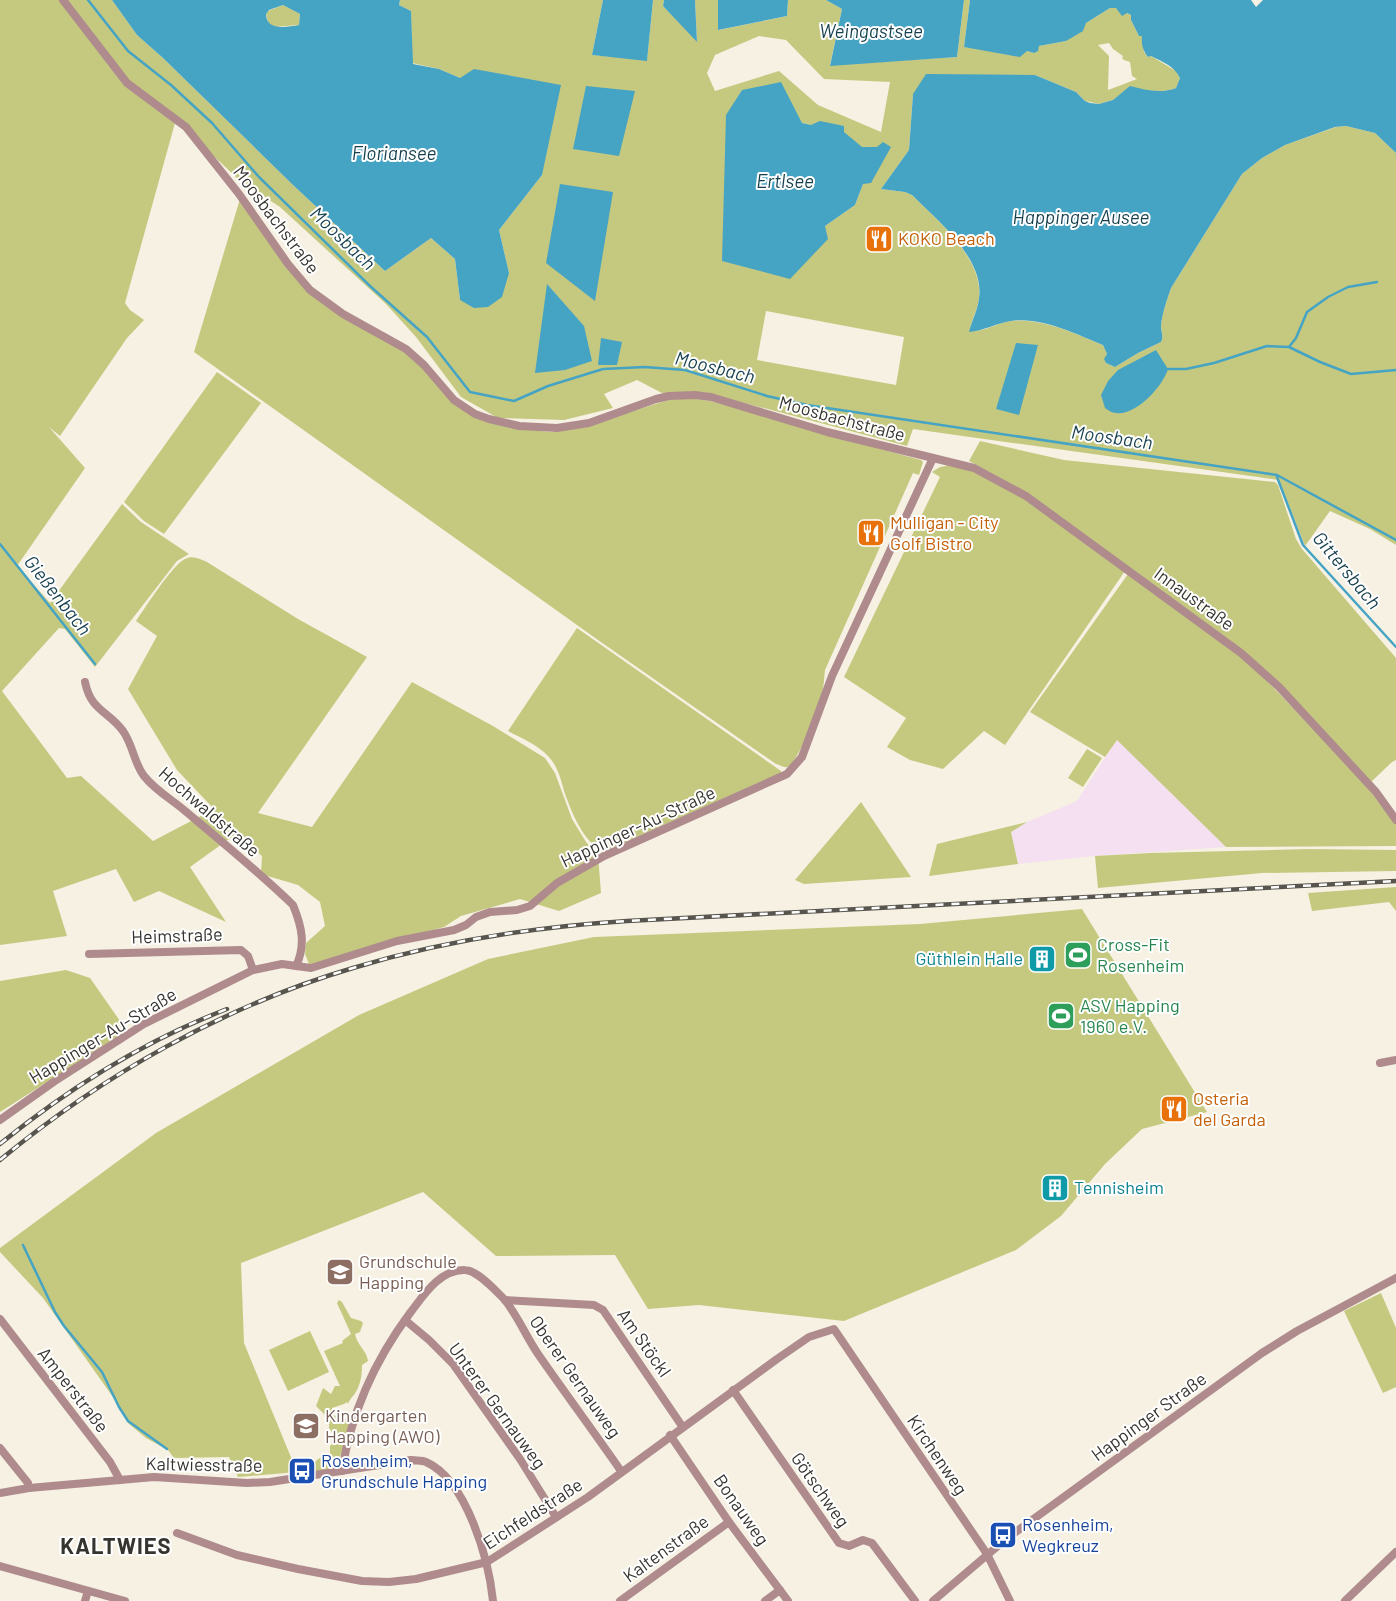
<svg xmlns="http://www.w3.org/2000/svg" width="1396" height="1601" viewBox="0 0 1396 1601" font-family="Barlow,sans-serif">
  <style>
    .commercial { fill: #f4e0f0 }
    .green { fill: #c5c980; fill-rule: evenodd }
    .water { fill: #45a3c4; fill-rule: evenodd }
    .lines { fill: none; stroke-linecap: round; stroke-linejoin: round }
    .stream { stroke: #45a3c4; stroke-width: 2.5 }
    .minor { stroke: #af8b8d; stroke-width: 8 }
    .rail-casing { stroke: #57554e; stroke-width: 4.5 }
    .rail { stroke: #fff; stroke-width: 2.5; stroke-dasharray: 8; stroke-linecap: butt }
    .labels { text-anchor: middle; stroke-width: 4; stroke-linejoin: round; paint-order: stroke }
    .street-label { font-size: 18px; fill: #36342f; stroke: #fff }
    .food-label { font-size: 18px; fill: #c56008; stroke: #fff; text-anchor: start }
    .leisure-label { font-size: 18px; fill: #27864d; stroke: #fff; text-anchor: start }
    .culture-label { font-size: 18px; fill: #0d838f; stroke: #fff; text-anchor: end }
    .education-label { font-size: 18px; fill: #785e54; stroke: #fff; text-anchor: start }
    .transit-label { font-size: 18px; fill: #164399; stroke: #fff; text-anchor: start }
    .water-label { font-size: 19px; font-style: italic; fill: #153f4d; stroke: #fff }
    .district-label { font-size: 22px; font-weight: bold; letter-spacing: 1px; fill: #36342f; stroke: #fff }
  </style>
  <rect width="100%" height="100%" fill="#f6f1e2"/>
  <!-- commercial -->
  <polygon class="commercial" points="1117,739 1226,847 1095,856 1018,864 1011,832 1027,822 1077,801"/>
  <!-- green -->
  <g class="green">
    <path d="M0 0H112L137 35 163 58 293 185 385 271 431 238 455 259 460 300 509 273 499 230 542 175 460 78 439 69 412 63 411 11 399 5 400 0H603L592 55 647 60 653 0H664L663 6 697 41 695 0H718L719 30 787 16 788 0H826L842 9 830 65 957 57 964 0H970L964 47 1027 51 1034 53 1039 46 1066 41 1086 23 1110 8H1116L1131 15V20L1139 36H1142L1144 52 1148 57 1151 56 1176 71 1180 78 1176 88C1161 94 1145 90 1130 87L1113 100 1099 104 1085 101 1076 92 1035 75 913 94 909 150 881 189 905 192 912 195C937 220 984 259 979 298 978 309 971 320 970 331 984 332 997 323 1011 321 1040 317 1077 334 1103 345L1107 354 1106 363 1115 367 1138 353 1161 342C1164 336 1161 332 1161 325 1162 313 1167 300 1171 288L1242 174 1262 158 1285 145 1336 127 1346 126 1375 133 1396 153V545L1370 529 1330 511 1305 546 1279 480 913 429 907 446 703 392 662 393 637 380 604 394 613 408 564 420 498 418 461 397 416 337 386 304 280 207 238 179 183 127 175 123 125 303 130 310 144 320 127 338 60 436 49 427 85 468 17 566 50 603 122 504 141 522 189 554 177 561 95 667 65 629 59 628 2 691 67 778 81 776 153 841 214 809 177 770 128 689 157 636 136 621C145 608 173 564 185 559 193 555 199 559 207 562L298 619 367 657 258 813 312 827 412 682 493 726 545 758 555 773 572 819 586 842 598 855 601 893 559 911 520 899 461 916 444 927 312 965 309 964 305 954 306 943 325 926 320 902 298 885 261 874 262 856 236 834 190 867 226 922 159 891 134 902 116 869 53 891 67 936 0 945ZM759 36 786 40 824 79 890 82 881 132 818 105 779 71 715 91 707 73 715 55ZM1109 43 1113 49 1123 56 1122 58 1124 60 1130 62 1132 76 1137 79 1108 90 1109 56 1098 45ZM742 90 796 113 802 123 811 125 844 126 843 132 862 148 877 147 855 205 825 226 723 261 727 115ZM766 311 904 337 896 385 757 360Z"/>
    <polygon points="283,5 300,14 299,25 273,27 268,23 266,14 268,11"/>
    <path d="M240 199 304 287C332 315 370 332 405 351L415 358 452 402 519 429 551 432 579 428 668 400 690 398 710 401 739 408 818 432 921 460 923 462 919 475 913 473 825 670C824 678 824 686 822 693 820 706 798 764 787 767 784 768 780 765 776 764L598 640 194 352Z"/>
    <polygon points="217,372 261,403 164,534 144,521 124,502"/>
    <path d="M980 441 1064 460 1275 482 1278 485 1296 539 1302 549 1396 658V760L1392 762 1371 782C1324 731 1279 679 1224 636L1011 484 969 461Z"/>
    <path d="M952 465C1012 480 1075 535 1125 571L1005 745 984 731 943 769 910 760 887 747 906 718 844 677 940 477 932 472 940 467Z"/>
    <polygon points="1128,574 1243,658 1269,683 1356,774 1384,808 1396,825 1396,846 1226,847 1117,740 1105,757 1030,712"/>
    <path d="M577 628 781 771V773L603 852C582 840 572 813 564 791 561 779 557 765 548 756 538 745 521 738 508 731Z"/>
    <polygon points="1087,749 1102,758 1083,787 1068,778"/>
    <polygon points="861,802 911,877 804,884 795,880"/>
    <polygon points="1027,822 1011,832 1018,864 929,876 937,844"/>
    <polygon points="1308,849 1396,850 1396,871 1262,873 1098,888 1095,856 1151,853"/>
    <polygon points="1396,887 1396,911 1389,902 1312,911 1308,893"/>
    <polygon points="1082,909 1207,1112 1142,1129 1105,1164 1061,1216 1016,1250 844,1321 699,1305 648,1309 615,1255 496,1256 423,1192 241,1263 244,1343 297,1472 238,1477 229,1457 174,1458 168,1450 146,1438 128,1423 115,1400 43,1298 0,1252 0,1248 156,1133 359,1015 488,959 594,937 920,924"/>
    <polygon points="66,970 90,978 127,1031 0,1112 0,981"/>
    <polygon points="1381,1293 1396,1328 1396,1387 1383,1393 1344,1311"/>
    <path d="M339 1300 342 1302 351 1318 361 1321 363 1323 360 1332 355 1334C357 1345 367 1351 368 1361L362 1365C362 1374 361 1382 357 1390 354 1396 350 1398 348 1404L347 1402 344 1404 332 1408V1415L345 1418 350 1425 339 1460 333 1461 334 1464 331 1470 315 1472 312 1469C314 1459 321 1457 330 1454V1446L337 1439 329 1428V1419L316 1406 323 1388 331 1394 335 1386H340L324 1351 343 1343 342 1341 351 1334 337 1303Z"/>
    <polygon points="310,1331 329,1372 288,1391 269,1350"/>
  </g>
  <!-- water -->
  <g class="water">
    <path d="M112 0H400L399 5 411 11 413 64 439 69 460 78 474 69 561 85 542 175 499 230 509 273 502 297 488 307 474 308 460 300 455 259 431 238 385 271 293 185 163 58 137 35ZM283 5 300 14 299 25C286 27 266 31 266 14L269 10Z"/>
    <polygon points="603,0 653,0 647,61 592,55"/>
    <polygon points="664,0 695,0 697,42 663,6"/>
    <polygon points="718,0 788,0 787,16 718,30"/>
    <polygon points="826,0 964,0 957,57 830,66 842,9"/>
    <path d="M970 0H1251L1256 7 1263 0H1396V153L1375 133 1346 126 1335 127 1285 145 1262 158 1242 174 1171 288C1167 300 1162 313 1161 326 1161 332 1164 336 1161 342L1138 353 1115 367 1106 363 1104 359 1107 354 1103 345C1077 334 1039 316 1011 321 997 323 983 331 969 332 972 320 978 309 979 298 985 259 937 220 912 195L905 192 881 189 909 150 913 94 926 74 1035 75 1076 92 1085 101 1090 103 1099 104 1113 100 1130 86C1145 90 1161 94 1176 88L1180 78C1174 66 1163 62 1151 56L1148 57C1143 51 1141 44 1142 36H1139L1131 20V15L1127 13 1122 16 1116 8H1110L1086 23 1083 31 1066 41 1039 46 1038 51 1034 53 1027 51 1020 57 964 47Z"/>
    <polygon points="781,82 802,123 811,125 820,121 844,126 844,132 862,147 877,147 883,142 891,147 871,183 863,184 855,205 825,226 828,239 790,279 722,261 726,115 742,90"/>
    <polygon points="586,86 635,91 619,156 573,149"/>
    <polygon points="560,184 613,192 595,301 546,263"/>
    <polygon points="547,284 584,326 592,361 565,370 535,373"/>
    <polygon points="601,338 622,342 617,365 598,365"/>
    <polygon points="1016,343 1038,345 1019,415 996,409"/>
    <path d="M1156 350 1168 369C1163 386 1136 416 1116 413 1112 413 1108 410 1105 408L1101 395 1108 381 1118 370Z"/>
  </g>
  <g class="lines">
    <!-- stream -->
    <g class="stream">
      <polyline points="88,0 128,51 171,85 212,123 259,177 370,286 427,337 470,392 514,401 548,386 603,369 645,367 685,370 767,396 807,405 1277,475 1396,540"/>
      <polyline points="1289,347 1296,338 1307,312 1328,297 1348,287 1377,282"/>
      <polyline points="1168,369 1186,369 1214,363 1267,346 1289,347 1320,362 1351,374 1396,370"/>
      <polyline points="1277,477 1303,545 1396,647"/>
      <polyline points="0,544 95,664"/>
      <polyline points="23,1245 55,1312 64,1326 102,1372 119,1407 128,1421 167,1449"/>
    </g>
    <!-- minor -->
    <g class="minor">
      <polyline points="63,0 127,83 186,127 239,194 288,264 310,290 343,314 406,349 424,365 454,400 475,414 489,419 519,426 557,428 589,423 656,399 669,396 695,395 711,397 827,432 974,468 1026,496 1241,653 1279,687 1376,792 1396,820"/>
      <path d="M85 682C91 711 107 710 123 731 133 745 134 763 144 776 155 790 171 799 184 810 221 841 259 872 293 905 302 927 306 945 296 966"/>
      <polyline points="89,954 241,950 248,956 253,970"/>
      <polyline points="1380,1063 1396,1060"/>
      <polyline points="0,1120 55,1081 144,1024 253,970 282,964 311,968 397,941 454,930 466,925 476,917 490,912 517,910 530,906 557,883 604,856 787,774 802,757 832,676 933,458"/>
      <polyline points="505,1300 594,1305 603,1310 682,1426"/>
      <polyline points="0,1319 110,1462 120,1480"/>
      <polyline points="405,1320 429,1340 453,1364 520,1459 556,1517"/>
      <polyline points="733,1390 839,1543 849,1546 863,1540 872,1543 915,1601"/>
      <polyline points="670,1435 729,1522 788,1601"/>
      <polyline points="0,1448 28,1483 29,1488"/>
      <path d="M342 1471C351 1413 375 1360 410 1313 423 1296 440 1269 465 1270 477 1270 495 1290 504 1299 516 1313 527 1338 538 1354 565 1393 594 1432 621 1471"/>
      <path d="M0 1493 29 1488 154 1477 247 1483 270 1482 411 1460C416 1461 422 1460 426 1462 467 1480 489 1561 493 1601"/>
      <polyline points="177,1533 237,1555 298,1569 362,1581 389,1582 416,1579 487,1562 588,1497 777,1359 809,1337 834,1329 987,1554 1010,1601"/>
      <polyline points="0,1566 125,1601"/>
      <polyline points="85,1601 88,1591"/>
      <polyline points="620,1601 729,1522"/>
      <polyline points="765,1601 780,1590"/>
      <polyline points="933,1601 1006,1539 1262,1353 1297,1331 1396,1278"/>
      <polyline points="1345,1601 1396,1552"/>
    </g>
    <!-- rail casing -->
    <g class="rail-casing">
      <g id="rail">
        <path d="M0 1144C69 1088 144 1041 227 1009"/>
        <path d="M0 1160C103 1075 224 1006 353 968 442 941 534 927 627 921L1396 881"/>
      </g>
    </g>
    <!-- rail -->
    <use href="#rail" class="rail"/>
  </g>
  <!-- icons -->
  <defs>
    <g id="restaurant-square" transform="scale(1.4375)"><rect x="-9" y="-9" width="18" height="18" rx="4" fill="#e8710a" stroke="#fff"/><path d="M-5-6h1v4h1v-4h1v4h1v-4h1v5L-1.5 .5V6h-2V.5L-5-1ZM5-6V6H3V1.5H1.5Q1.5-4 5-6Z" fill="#fff"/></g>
    <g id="stadium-square" transform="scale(1.4375)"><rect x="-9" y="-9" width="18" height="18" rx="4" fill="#2e9e5b" stroke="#fff"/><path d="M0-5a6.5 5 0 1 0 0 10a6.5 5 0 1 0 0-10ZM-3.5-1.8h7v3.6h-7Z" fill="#fff"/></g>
    <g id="building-square" transform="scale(1.4375)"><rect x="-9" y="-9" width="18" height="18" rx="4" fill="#0f9aa8" stroke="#fff"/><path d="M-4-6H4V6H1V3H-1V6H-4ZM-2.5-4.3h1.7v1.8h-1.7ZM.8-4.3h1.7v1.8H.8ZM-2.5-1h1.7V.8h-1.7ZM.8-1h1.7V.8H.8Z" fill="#fff"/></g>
    <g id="school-square" transform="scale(1.4375)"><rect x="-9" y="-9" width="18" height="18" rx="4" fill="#8d6e63" stroke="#fff"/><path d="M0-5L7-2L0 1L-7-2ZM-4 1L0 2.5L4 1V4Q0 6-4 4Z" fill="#fff"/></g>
    <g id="bus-square" transform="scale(1.4375)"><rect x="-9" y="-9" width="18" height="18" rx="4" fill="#1a4fb4" stroke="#fff"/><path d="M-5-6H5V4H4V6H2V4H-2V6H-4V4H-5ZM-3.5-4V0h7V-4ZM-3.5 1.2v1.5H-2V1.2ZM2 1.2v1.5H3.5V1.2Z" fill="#fff"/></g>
  </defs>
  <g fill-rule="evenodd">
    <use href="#restaurant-square" x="879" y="239"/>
    <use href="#restaurant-square" x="871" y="533"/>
    <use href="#stadium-square" x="1078" y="955"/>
    <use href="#building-square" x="1042" y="959"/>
    <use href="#stadium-square" x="1061" y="1016"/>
    <use href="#restaurant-square" x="1174" y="1109"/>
    <use href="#building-square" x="1055" y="1188"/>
    <use href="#school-square" x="340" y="1272"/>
    <use href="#school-square" x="306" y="1426"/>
    <use href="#bus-square" x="302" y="1471"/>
    <use href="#bus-square" x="1003" y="1535"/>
  </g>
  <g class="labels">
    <!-- street labels -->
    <g class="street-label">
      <text transform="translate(276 220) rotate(53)" y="6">Moosbachstraße</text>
      <text transform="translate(842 419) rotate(15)" y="6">Moosbachstraße</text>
      <text transform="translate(1194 599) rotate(36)" y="6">Innaustraße</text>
      <text transform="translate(209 812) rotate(41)" y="6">Hochwaldstraße</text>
      <text transform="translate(638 827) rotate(-25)" y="6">Happinger-Au-Straße</text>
      <text transform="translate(177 936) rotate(-2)" y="6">Heimstraße</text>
      <text transform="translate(103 1036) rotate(-31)" y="6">Happinger-Au-Straße</text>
      <text transform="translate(644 1343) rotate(55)" y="6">Am Stöckl</text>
      <text transform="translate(575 1377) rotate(55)" y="6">Oberer Gernauweg</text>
      <text transform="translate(73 1390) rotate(52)" y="6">Amperstraße</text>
      <text transform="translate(497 1406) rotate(54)" y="6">Unterer Gernauweg</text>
      <text transform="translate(1149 1417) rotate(-36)" y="6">Happinger Straße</text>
      <text transform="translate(937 1455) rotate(56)" y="6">Kirchenweg</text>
      <text transform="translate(204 1465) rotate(1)" y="6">Kaltwiesstraße</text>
      <text transform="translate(820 1490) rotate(55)" y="6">Götschweg</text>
      <text transform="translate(741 1510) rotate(55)" y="6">Bonauweg</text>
      <text transform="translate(533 1514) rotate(-33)" y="6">Eichfeldstraße</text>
      <text transform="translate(666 1549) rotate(-36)" y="6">Kaltenstraße</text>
    </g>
    <!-- food labels -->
    <g class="food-label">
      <text x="898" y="245">KOKO Beach</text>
      <text x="890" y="529">Mulligan - City<tspan x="890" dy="21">Golf Bistro</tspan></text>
      <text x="1193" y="1105">Osteria<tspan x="1193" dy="21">del Garda</tspan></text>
    </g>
    <!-- leisure labels -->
    <g class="leisure-label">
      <text x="1097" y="951">Cross-Fit<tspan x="1097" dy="21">Rosenheim</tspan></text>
      <text x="1080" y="1012">ASV Happing<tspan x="1080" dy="21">1960 e.V.</tspan></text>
    </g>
    <!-- culture labels -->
    <g class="culture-label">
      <text x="1023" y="965">Güthlein Halle</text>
      <text x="1074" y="1194" text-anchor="start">Tennisheim</text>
    </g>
    <!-- education labels -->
    <g class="education-label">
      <text x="359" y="1268">Grundschule<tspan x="359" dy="21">Happing</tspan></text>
      <text x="325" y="1422">Kindergarten<tspan x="325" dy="21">Happing (AWO)</tspan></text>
    </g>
    <!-- transit labels -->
    <g class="transit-label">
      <text x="321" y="1467">Rosenheim,<tspan x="321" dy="21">Grundschule Happing</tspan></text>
      <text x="1022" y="1531">Rosenheim,<tspan x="1022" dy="21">Wegkreuz</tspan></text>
    </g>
    <!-- water labels -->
    <g class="water-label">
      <text x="871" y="38">Weingastsee</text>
      <text x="394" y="160">Floriansee</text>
      <text x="785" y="188">Ertlsee</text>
      <text x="1081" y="224">Happinger Ausee</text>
      <text transform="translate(343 238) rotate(44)" y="7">Moosbach</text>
      <text transform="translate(715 367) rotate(14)" y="7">Moosbach</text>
      <text transform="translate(1112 437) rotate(8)" y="7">Moosbach</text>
      <text transform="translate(1347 570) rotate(50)" y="7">Gittersbach</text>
      <text transform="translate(58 595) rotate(52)" y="7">Gießenbach</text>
    </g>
    <!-- district labels -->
    <g class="district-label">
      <text x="116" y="1554">KALTWIES</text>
    </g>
  </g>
</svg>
